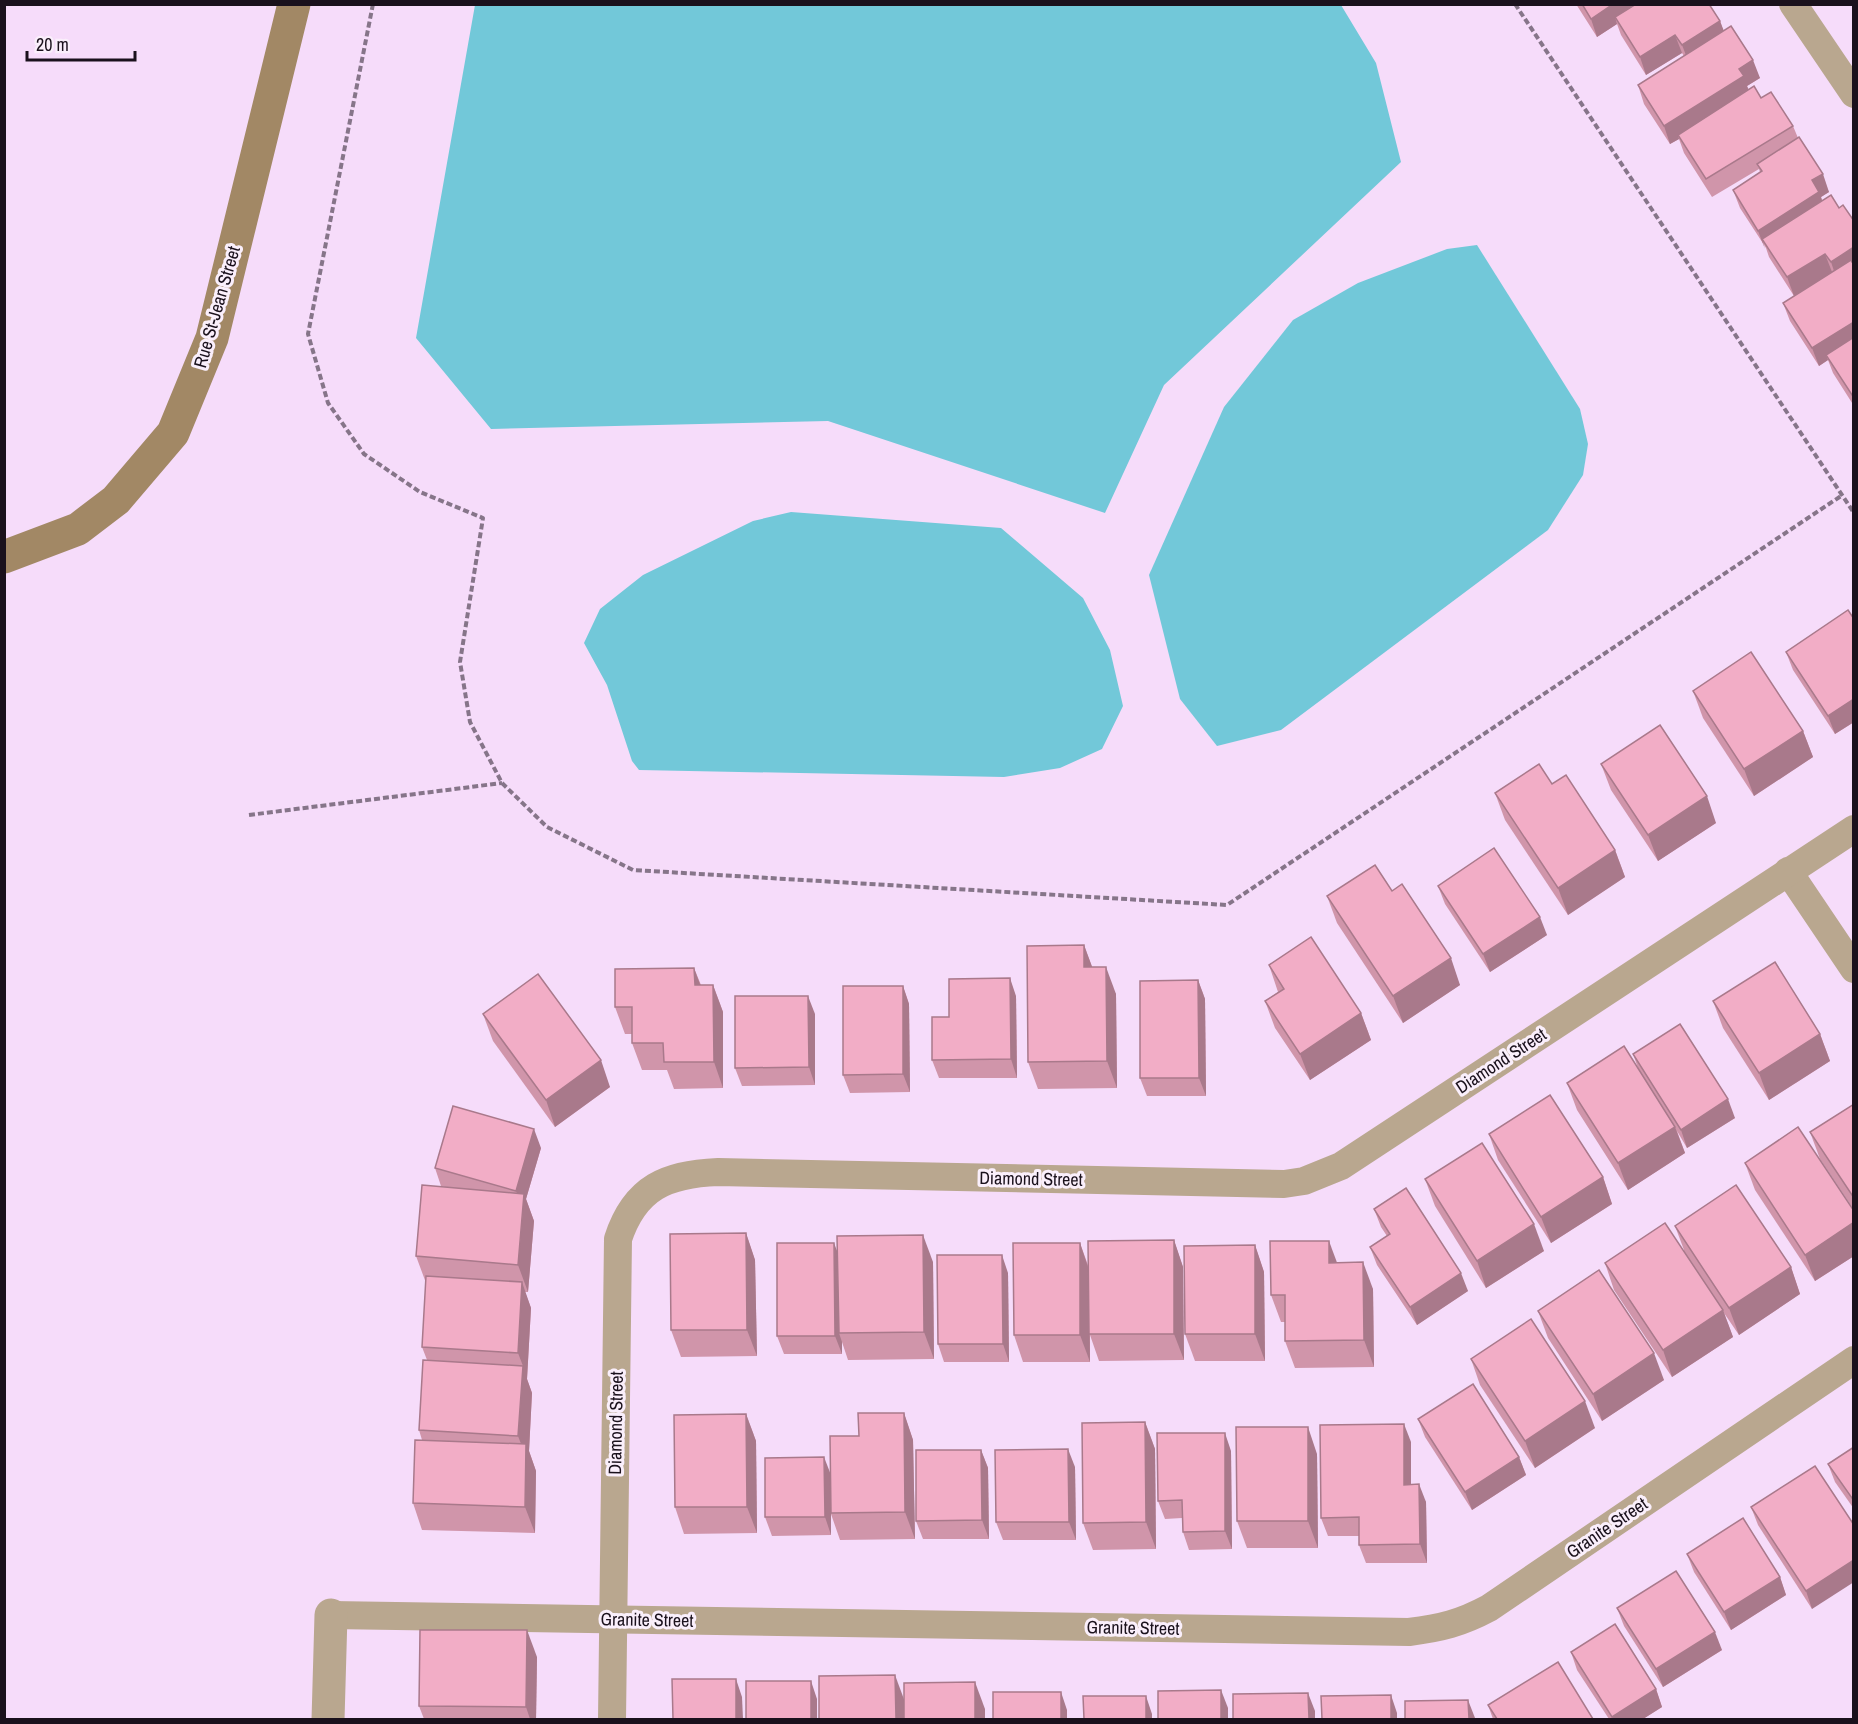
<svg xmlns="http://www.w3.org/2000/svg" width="1858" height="1724" viewBox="0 0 1858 1724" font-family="'Archivo Narrow',sans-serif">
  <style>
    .water { fill: #72c8d9 }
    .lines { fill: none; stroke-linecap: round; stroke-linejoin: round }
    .path { stroke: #867589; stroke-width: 4; stroke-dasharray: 6 3; stroke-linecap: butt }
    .minor { stroke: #b9a78f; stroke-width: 28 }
    .tertiary { stroke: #b9a78f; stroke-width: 33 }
    .secondary { stroke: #a28865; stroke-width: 33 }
    .wall { fill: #d095aa }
    .shaded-wall { fill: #a9798b }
    .building { fill: #f2adc6; stroke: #a9798b; stroke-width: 1.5 }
    .labels { text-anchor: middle; stroke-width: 6; stroke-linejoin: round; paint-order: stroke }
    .street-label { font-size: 18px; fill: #1a111c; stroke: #faeffb }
  </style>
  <rect width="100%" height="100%" fill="#f6dcfa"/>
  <!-- water -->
  <g class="water">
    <polygon points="475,5 1341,5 1376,63 1401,162 1164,385 1105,513 828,421 491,429 416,338"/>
    <polygon points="1477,245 1580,409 1588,444 1583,475 1548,530 1281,730 1217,746 1180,699 1149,575 1224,407 1293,320 1358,283 1447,249"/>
    <polygon points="791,512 1001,528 1083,598 1110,650 1123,706 1102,749 1060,768 1004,777 639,770 632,761 607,685 584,643 600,609 643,575 753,521"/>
  </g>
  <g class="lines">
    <!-- path -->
    <g class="path">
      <polyline points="373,4 308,334 328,403 364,454 420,492 483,518 460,662 470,722 502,783 547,827 633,870 1227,905 1841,496"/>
      <polyline points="1515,4 1854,513"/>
      <polyline points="249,815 502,783"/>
    </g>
    <!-- minor -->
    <g class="minor">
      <polyline points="1793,4 1854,94"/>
      <polyline points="1788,871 1854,969"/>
      <path d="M331 1615 1409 1632C1441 1628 1461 1623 1489 1608L1854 1360"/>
      <path d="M612 1720 618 1239C635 1187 667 1174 718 1172L1284 1184 1304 1181 1341 1166 1854 829"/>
    </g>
    <!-- tertiary -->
    <polyline class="tertiary" points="328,1720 331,1615"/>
    <!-- secondary -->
    <polyline class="secondary" points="4,557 78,529 116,500 173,433 212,338 294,4"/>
  </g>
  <!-- wall -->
  <g class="wall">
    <polygon points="1576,4 1709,4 1720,21 1723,30 1760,78 1747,86 1749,90 1761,98 1793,126 1798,138 1829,192 1821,197 1822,201 1839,208 1854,221 1854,406 1833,373 1828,360 1819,366 1790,321 1783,303 1832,272 1794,296 1769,257 1766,248 1740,208 1733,190 1760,172 1759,169 1712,197 1684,153 1679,139 1670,144 1644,104 1638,85 1684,56 1682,53 1646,75 1621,35 1617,24 1597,37"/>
    <polygon points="1854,619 1854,722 1835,734 1793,670 1786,652"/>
    <polygon points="1693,691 1803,731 1813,757 1754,796 1703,718"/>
    <polygon points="1601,764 1716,823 1658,861 1611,790"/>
    <polygon points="1552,784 1615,850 1625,877 1568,915 1505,820 1495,793"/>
    <polygon points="1438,886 1547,935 1490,972 1445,904"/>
    <polygon points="1392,891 1460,985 1403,1023 1337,923 1327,896"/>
    <polygon points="1084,945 1092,967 1116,994 1117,1088 1038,1089 1028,1062"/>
    <polygon points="1269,965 1361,1013 1371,1040 1310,1080 1275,1028 1265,1001 1278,992"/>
    <polygon points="694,968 701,985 713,985 723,1012 723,1088 674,1089 667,1070 642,1070 632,1043 632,1034 625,1034 615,1007"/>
    <polygon points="1198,980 1205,999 1206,1096 1147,1096 1140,1078"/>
    <polygon points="903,986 909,1004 910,1092 850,1093 843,1075"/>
    <polygon points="1016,996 1017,1078 939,1078 932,1060 949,1017"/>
    <polygon points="1713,1001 1820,1034 1830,1061 1769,1100 1723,1028"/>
    <polygon points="483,1014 610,1087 555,1127 493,1041"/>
    <polygon points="815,1014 815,1085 742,1086 735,1068"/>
    <polygon points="1633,1054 1735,1118 1687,1148 1677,1131 1685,1153 1628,1190 1577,1110 1567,1083 1638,1068"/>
    <polygon points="1854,1104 1854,1210 1820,1159 1810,1132"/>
    <polygon points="1489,1134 1603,1177 1612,1204 1551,1243 1498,1160"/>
    <polygon points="541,1148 526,1199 534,1221 528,1292 525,1292 531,1308 527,1379 532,1393 529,1451 536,1471 535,1533 422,1530 413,1503 422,1440 419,1430 427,1360 422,1347 426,1283 416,1256 445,1187 441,1186 435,1168"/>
    <polygon points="1745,1163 1854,1211 1854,1256 1815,1281 1755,1190"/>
    <polygon points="1425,1179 1544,1251 1486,1288 1435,1206"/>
    <polygon points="1374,1209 1468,1291 1417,1325 1377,1265 1370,1247 1387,1236 1381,1227"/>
    <polygon points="1675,1226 1791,1267 1800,1294 1739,1335 1724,1313 1733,1337 1672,1377 1614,1290 1605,1263 1684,1250"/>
    <polygon points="746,1233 755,1260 757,1356 681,1357 671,1330"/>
    <polygon points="1174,1240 1183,1267 1184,1360 1099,1361 1090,1335 1090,1362 1023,1362 1014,1335 1080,1243 1089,1268"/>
    <polygon points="1255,1245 1264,1272 1265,1361 1195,1361 1185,1334"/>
    <polygon points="838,1251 933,1262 934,1359 848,1360 842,1342 842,1354 784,1354 777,1336"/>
    <polygon points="1337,1263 1373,1289 1374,1367 1295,1368 1285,1341 1285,1322 1281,1322 1271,1295"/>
    <polygon points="1008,1273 1009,1362 944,1362 938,1344"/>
    <polygon points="1538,1311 1664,1380 1602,1421 1548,1338"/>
    <polygon points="1471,1359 1595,1428 1535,1468 1480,1385"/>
    <polygon points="904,1413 913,1440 915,1539 840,1540 831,1514 831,1535 772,1536 765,1517 830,1474 859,1436"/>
    <polygon points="746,1414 756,1441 757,1533 684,1534 675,1507"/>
    <polygon points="1418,1419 1519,1457 1526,1475 1472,1510 1425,1437"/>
    <polygon points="1145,1422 1155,1449 1156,1549 1093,1550 1083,1523"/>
    <polygon points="1411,1442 1411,1484 1426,1502 1427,1563 1366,1563 1359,1545 1359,1536 1328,1536 1321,1518"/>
    <polygon points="1854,1447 1854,1509 1835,1482 1828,1464"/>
    <polygon points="981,1450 988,1468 989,1539 923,1539 916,1521"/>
    <polygon points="1231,1451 1232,1549 1189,1550 1183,1532 1182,1518 1165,1519 1158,1501"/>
    <polygon points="1317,1454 1318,1548 1247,1548 1237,1521"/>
    <polygon points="1075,1467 1076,1540 1003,1540 996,1522"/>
    <polygon points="1751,1507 1854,1525 1812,1609 1758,1525"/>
    <polygon points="1687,1554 1780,1577 1786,1595 1731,1630 1694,1572"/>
    <polygon points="1617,1608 1722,1650 1663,1687 1624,1626"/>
    <polygon points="1571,1652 1656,1689 1662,1707 1643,1719 1609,1719 1577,1670"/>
    <polygon points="537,1657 536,1719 424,1719 419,1706"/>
    <polygon points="1488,1705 1593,1719 1493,1719"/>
  </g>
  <!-- shaded-wall -->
  <g class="shaded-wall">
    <polygon points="1613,4 1647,4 1615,17 1617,24 1597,37 1591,19"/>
    <polygon points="1720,21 1727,39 1689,63 1682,45"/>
    <polygon points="1675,35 1682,53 1646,75 1640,57"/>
    <polygon points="1753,60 1760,78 1747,86 1750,94 1678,135 1679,139 1670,144 1664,126 1739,69"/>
    <polygon points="1823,174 1829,192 1821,197 1825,210 1762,239 1765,249 1758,231 1812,180"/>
    <polygon points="1854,247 1854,269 1837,280 1831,262"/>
    <polygon points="1825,254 1832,272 1794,296 1787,277"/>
    <polygon points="1854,322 1854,344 1826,355 1828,360 1819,366 1812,348"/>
    <polygon points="1854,699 1854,722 1835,734 1828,716"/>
    <polygon points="1803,731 1813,757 1754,796 1744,769"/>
    <polygon points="1707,796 1716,823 1658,861 1648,835"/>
    <polygon points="1615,850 1625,877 1568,915 1558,888"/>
    <polygon points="1540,917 1547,935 1490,972 1483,954"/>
    <polygon points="1084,945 1094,972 1084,967"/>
    <polygon points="1451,958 1460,985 1403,1023 1393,996"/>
    <polygon points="1106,967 1116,994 1117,1088 1107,1061"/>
    <polygon points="694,968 704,995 695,985"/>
    <polygon points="1010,978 1016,996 1017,1078 1011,1059"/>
    <polygon points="1198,980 1205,999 1206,1096 1199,1078"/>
    <polygon points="713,985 723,1012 723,1088 714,1062"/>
    <polygon points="903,986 909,1004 910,1092 903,1074"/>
    <polygon points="808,996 815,1014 815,1085 809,1067"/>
    <polygon points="1361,1013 1371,1040 1310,1080 1300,1054"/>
    <polygon points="1820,1034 1830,1061 1769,1100 1759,1073"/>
    <polygon points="601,1060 610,1087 555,1127 546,1100"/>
    <polygon points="1728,1099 1735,1118 1687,1148 1681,1130"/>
    <polygon points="1675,1127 1685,1153 1628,1190 1618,1163"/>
    <polygon points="534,1129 541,1148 526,1199 534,1221 528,1292 518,1265 523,1209 516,1191"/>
    <polygon points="1603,1177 1612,1204 1551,1243 1541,1217"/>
    <polygon points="1854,1222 1854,1256 1815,1281 1805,1255"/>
    <polygon points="1534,1224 1544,1251 1486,1288 1477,1261"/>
    <polygon points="746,1233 755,1260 757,1356 747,1330"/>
    <polygon points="923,1235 933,1262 934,1359 924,1332"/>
    <polygon points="1174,1240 1183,1267 1184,1360 1174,1334"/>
    <polygon points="1329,1241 1339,1268 1329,1263"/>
    <polygon points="834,1243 841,1261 839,1333 842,1342 842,1354 835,1336"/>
    <polygon points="1080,1243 1089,1270 1090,1362 1080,1335"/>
    <polygon points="1255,1245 1264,1272 1265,1361 1255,1334"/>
    <polygon points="1002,1255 1008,1273 1009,1362 1003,1344"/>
    <polygon points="1363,1262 1373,1289 1374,1367 1364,1340"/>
    <polygon points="1791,1267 1800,1294 1739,1335 1729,1308"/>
    <polygon points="1461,1273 1468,1291 1417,1325 1410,1307"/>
    <polygon points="522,1282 531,1308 527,1379 532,1393 529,1451 536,1471 535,1533 525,1507 526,1457 518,1436 523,1366 518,1353"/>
    <polygon points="1723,1310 1733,1337 1672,1377 1663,1350"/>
    <polygon points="1654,1353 1664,1380 1602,1421 1593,1394"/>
    <polygon points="1585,1401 1595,1428 1535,1468 1525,1441"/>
    <polygon points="904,1413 913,1440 915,1539 905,1512"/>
    <polygon points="746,1414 756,1441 757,1533 747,1507"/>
    <polygon points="1145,1422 1155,1449 1156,1549 1146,1522"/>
    <polygon points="1404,1424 1411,1442 1411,1503 1404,1485"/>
    <polygon points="1308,1427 1317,1454 1318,1548 1308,1521"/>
    <polygon points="1225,1433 1231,1451 1232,1549 1225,1531"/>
    <polygon points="1068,1449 1075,1467 1076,1540 1069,1522"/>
    <polygon points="981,1450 988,1468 989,1539 982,1520"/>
    <polygon points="824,1457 831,1475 831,1535 825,1517"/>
    <polygon points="1519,1457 1526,1475 1472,1510 1465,1492"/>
    <polygon points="1419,1484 1426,1502 1427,1563 1420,1544"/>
    <polygon points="1854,1560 1854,1582 1812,1609 1806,1591"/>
    <polygon points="1780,1577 1786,1595 1731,1630 1724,1612"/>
    <polygon points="527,1630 537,1657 536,1719 530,1719 526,1707"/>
    <polygon points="1715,1632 1722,1650 1663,1687 1656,1669"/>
    <polygon points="895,1675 905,1702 905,1719 896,1719"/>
    <polygon points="736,1679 742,1697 743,1719 736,1719"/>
    <polygon points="811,1681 817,1699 817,1719 811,1719"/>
    <polygon points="975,1682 985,1709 985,1719 975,1719"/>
    <polygon points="1656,1689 1662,1707 1643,1719 1613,1719 1612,1717"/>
    <polygon points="1221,1690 1228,1708 1228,1719 1221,1719"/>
    <polygon points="1061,1692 1067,1710 1067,1719 1061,1719"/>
    <polygon points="1308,1693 1315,1711 1315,1719 1309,1719"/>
    <polygon points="1391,1695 1397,1713 1397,1719 1391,1719"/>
    <polygon points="1146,1696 1152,1714 1152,1719 1146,1719"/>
    <polygon points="1468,1700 1475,1718 1475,1719 1469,1719"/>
  </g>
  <!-- building -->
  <g class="building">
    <polygon points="1582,4 1613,4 1591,19"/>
    <polygon points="1636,4 1709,4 1720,21 1682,45 1675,35 1640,57 1615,17"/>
    <polygon points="1731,26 1753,60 1739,69 1744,76 1664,126 1638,85"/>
    <polygon points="1754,86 1761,98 1771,92 1793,126 1706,179 1678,135"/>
    <polygon points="1799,137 1823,174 1812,180 1819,192 1758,231 1733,190 1762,171 1757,164"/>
    <polygon points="1831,195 1839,208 1843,205 1854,221 1854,247 1831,262 1825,254 1787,277 1762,239"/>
    <polygon points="1851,260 1852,262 1854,261 1854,322 1812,348 1783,303"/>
    <polygon points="1854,337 1854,398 1826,355"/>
    <polygon points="1848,610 1854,619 1854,699 1828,716 1786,652"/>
    <polygon points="1751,652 1803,731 1744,769 1693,691"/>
    <polygon points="1660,725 1707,796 1648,835 1601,764"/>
    <polygon points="1539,764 1552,784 1566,775 1615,850 1558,888 1495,793"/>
    <polygon points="1494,848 1540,917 1483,954 1438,886"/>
    <polygon points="1375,865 1392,891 1402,884 1451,958 1393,996 1327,896"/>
    <polygon points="1311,937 1361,1013 1300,1054 1265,1001 1284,989 1269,965"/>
    <polygon points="1084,945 1084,967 1106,967 1107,1061 1028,1062 1027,946"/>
    <polygon points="1775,962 1820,1034 1759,1073 1713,1001"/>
    <polygon points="694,968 695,985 713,985 714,1062 664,1062 663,1043 632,1043 632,1007 615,1007 615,969"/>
    <polygon points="538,974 601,1060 546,1100 483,1014"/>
    <polygon points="1010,978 1011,1059 932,1060 932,1017 949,1017 949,979"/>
    <polygon points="1198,980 1199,1078 1140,1078 1140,981"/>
    <polygon points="843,986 903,986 903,1074 843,1075"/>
    <polygon points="735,996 808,996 809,1067 735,1068"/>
    <polygon points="1680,1024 1728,1099 1681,1130 1633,1054"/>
    <polygon points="1624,1046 1675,1127 1618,1163 1567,1083"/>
    <polygon points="1550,1095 1603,1177 1541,1217 1489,1134"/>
    <polygon points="1854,1104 1854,1198 1810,1132"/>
    <polygon points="453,1106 534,1129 516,1191 435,1168"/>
    <polygon points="1798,1127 1854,1211 1854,1222 1805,1255 1745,1163"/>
    <polygon points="1482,1143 1534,1224 1477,1261 1425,1179"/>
    <polygon points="422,1185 524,1194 518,1265 416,1256"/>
    <polygon points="1736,1185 1791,1267 1729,1308 1675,1226"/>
    <polygon points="1406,1188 1461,1273 1410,1307 1370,1247 1390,1234 1374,1209"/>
    <polygon points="1665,1223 1723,1310 1663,1350 1605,1263"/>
    <polygon points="746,1233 747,1330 671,1330 670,1234"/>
    <polygon points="923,1235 924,1332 839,1333 837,1236"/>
    <polygon points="1174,1240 1174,1334 1089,1334 1088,1241"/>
    <polygon points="1270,1241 1329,1241 1329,1263 1363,1262 1364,1340 1285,1341 1285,1295 1271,1295"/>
    <polygon points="777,1243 834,1243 835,1336 777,1336"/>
    <polygon points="1013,1243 1080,1243 1080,1335 1014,1335"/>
    <polygon points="1255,1245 1255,1334 1185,1334 1184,1246"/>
    <polygon points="937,1255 1002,1255 1003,1344 938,1344"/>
    <polygon points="1599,1270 1654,1353 1593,1394 1538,1311"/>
    <polygon points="426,1276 522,1282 518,1353 422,1347"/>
    <polygon points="1531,1319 1585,1401 1525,1441 1471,1359"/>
    <polygon points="423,1360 523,1366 518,1436 419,1430"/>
    <polygon points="1473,1384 1519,1457 1465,1492 1418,1419"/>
    <polygon points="858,1413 904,1413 905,1512 831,1513 830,1436 859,1436"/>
    <polygon points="746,1414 747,1507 675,1507 674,1415"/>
    <polygon points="1145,1422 1146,1522 1083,1523 1082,1423"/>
    <polygon points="1404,1424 1404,1485 1419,1484 1420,1544 1359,1545 1359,1517 1321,1518 1320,1425"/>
    <polygon points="1236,1427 1308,1427 1308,1521 1237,1521"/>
    <polygon points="1157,1433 1225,1433 1225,1531 1183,1532 1182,1500 1158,1501"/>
    <polygon points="415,1440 526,1444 525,1507 413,1503"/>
    <polygon points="1854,1447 1854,1501 1828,1464"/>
    <polygon points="1068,1449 1069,1522 996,1522 995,1450"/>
    <polygon points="916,1450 981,1450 982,1520 916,1521"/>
    <polygon points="824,1457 825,1517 765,1517 765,1458"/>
    <polygon points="1815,1466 1854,1525 1854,1560 1806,1591 1751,1507"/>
    <polygon points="1743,1518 1780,1577 1724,1612 1687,1554"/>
    <polygon points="1676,1571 1715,1632 1656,1669 1617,1608"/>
    <polygon points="1615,1624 1656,1689 1612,1717 1571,1652"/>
    <polygon points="420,1630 527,1630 526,1707 419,1706"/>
    <polygon points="1558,1662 1593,1719 1497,1719 1488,1705"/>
    <polygon points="895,1675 896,1719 819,1719 819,1676"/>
    <polygon points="672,1679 736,1679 736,1719 673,1719"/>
    <rect x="746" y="1681" width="65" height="38"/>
    <polygon points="975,1682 975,1719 904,1719 904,1683"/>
    <polygon points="1221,1690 1221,1719 1158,1719 1158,1691"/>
    <rect x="993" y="1692" width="68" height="27"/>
    <polygon points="1308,1693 1309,1719 1233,1719 1233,1694"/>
    <polygon points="1391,1695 1391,1719 1322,1719 1321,1696"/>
    <polygon points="1083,1696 1146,1696 1146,1719 1084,1719"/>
    <polygon points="1468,1700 1469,1719 1405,1719 1405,1701"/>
  </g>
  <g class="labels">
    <!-- street labels -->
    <g class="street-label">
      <text transform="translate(217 307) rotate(-74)" y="6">Rue St-Jean Street</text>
      <text transform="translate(1501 1061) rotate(-33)" y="6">Diamond Street</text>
      <text transform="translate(1031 1179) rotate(1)" y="6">Diamond Street</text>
      <text transform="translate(616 1423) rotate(-89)" y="6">Diamond Street</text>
      <text transform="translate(1607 1528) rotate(-34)" y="6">Granite Street</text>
      <text transform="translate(647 1620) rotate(1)" y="6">Granite Street</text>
      <text transform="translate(1133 1628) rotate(1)" y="6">Granite Street</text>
    </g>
  </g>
  <!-- border -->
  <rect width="1858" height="1724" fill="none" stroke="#1a111c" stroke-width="12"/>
  <!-- scale -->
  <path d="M27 51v9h108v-9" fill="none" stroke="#1a111c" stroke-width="3"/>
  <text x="36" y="51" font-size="18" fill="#1a111c" stroke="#faeffb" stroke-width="4.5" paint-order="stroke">20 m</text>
</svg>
